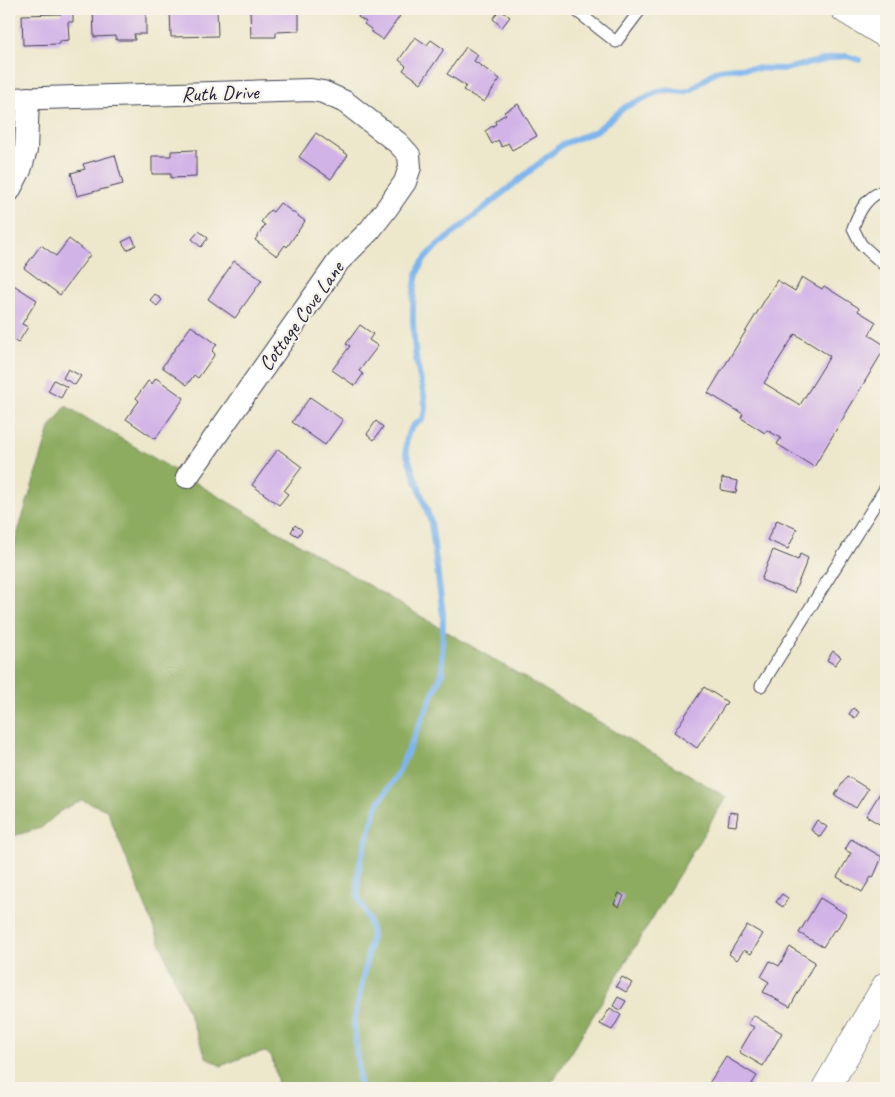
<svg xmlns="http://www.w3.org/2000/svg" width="895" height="1097" viewBox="0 0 895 1097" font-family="Caveat,sans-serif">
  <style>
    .forest { fill: #8eac60; stroke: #58674e }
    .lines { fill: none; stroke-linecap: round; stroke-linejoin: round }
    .stream { stroke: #7eb5ed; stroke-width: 6 }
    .building { fill: #d1b3e7; fill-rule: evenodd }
    .service-casing { stroke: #404051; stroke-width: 13 }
    .minor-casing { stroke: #404051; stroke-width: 24 }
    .tertiary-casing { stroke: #404051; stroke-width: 29 }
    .service { stroke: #fff; stroke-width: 11 }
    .minor { stroke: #fff; stroke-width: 22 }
    .tertiary { stroke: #fff; stroke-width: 28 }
    .labels { text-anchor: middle; stroke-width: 4.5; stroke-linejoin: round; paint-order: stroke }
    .street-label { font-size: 21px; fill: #22223b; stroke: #f7f3e8 }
  </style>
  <rect width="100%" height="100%" fill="#f7f3e8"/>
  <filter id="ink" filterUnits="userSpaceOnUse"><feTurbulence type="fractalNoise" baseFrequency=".02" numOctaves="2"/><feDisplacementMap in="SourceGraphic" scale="10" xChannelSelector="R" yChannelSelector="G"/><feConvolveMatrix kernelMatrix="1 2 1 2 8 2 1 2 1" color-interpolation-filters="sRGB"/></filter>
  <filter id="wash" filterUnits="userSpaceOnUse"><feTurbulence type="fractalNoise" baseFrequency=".0096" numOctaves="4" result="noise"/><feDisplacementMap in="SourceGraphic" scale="20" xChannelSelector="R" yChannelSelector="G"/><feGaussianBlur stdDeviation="1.12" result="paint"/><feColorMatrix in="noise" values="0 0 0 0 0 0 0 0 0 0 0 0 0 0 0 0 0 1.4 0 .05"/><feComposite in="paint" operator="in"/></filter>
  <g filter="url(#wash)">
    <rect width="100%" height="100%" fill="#ede7cb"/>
    <!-- forest -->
    <polygon class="forest" points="66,406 726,797 554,1080 539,1088 279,1088 272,1058 266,1052 246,1056 221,1066 206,1057 107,810 82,800 62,810 41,828 13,836 9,835 9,561 50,428"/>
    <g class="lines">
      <!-- stream -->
      <path class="stream" d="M360 1088 354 1022 372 934 368 918 358 897V876L361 859 377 806 398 773 442 674 443 615 431 522 406 452C405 436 409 426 423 419 428 404 422 388 419 373 413 347 409 294 419 269 421 262 429 254 435 248L563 144 596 131 625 107 653 94 662 90 684 92 692 89 716 71 725 69 738 68 785 69 837 57 847 56 859 60"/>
    </g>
    <g id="blocks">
      <!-- building -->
      <g class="building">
        <polygon points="61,9 73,9 73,22 68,22 69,40 60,41 60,44 23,45 22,15 61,14"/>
        <polygon points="93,9 146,9 146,34 134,34 135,40 116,40 116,36 94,37"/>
        <polygon points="217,9 218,36 171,37 170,10"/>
        <polygon points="250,9 299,9 299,31 276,32 276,37 251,37"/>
        <polygon points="363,9 389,9 400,16 383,40 371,32 372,30 364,24 366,22 358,17"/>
        <polygon points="500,10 510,17 502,27 493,19"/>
        <polygon points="415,37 427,45 431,40 444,49 421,83 403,70 406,66 399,60"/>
        <polygon points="466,47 478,55 474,61 500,79 484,102 463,90 466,86 447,74"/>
        <polygon points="518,104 537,136 512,150 508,143 502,147 498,140 492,144 485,131 496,124 495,121 506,114 504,112"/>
        <polygon points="316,133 348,155 331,179 299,157"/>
        <polygon points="196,150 196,177 171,178 171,174 152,174 152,156 171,156 171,151"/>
        <polygon points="115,155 123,184 77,196 71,173 85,169 83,164"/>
        <polygon points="280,203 305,221 287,247 285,245 277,256 255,240 265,225 261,222 270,210 273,212"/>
        <polygon points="199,231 208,238 201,247 192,239"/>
        <polygon points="132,237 136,245 127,250 122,242"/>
        <polygon points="69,239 90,255 60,295 24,268 41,245 56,256"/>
        <polygon points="234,261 262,280 235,318 208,299"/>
        <path d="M802 277 822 289 824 286 859 308 858 311 876 322 869 335 886 346 814 467 777 444 781 438 767 430 765 433 741 418 743 414 708 393 777 280 795 291ZM795 334 830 356 800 405 764 383Z"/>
        <polygon points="12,284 37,300 22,324 28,327 18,343 9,337 9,290"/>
        <polygon points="155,294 162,300 157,306 150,300"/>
        <polygon points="360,325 373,334 369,340 378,346 359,371 363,374 355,386 332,370 350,346 346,344"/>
        <polygon points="191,326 217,344 212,351 215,354 198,378 194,375 187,385 162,367"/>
        <polygon points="68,369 81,376 75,385 63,378"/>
        <polygon points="156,378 184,398 155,439 126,419 139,401 136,398 148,381 152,384"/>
        <polygon points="54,380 67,387 61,398 48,391"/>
        <polygon points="310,397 343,420 325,445 292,422"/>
        <polygon points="376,421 383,427 374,440 367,434"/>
        <polygon points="278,449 302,467 284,491 288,494 279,505 252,485"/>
        <polygon points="722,478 738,481 736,493 721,490"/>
        <polygon points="777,520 797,529 788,549 767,540"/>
        <polygon points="295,525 302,530 298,536 291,532"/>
        <polygon points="773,550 798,560 800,554 808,558 794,593 761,580"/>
        <polygon points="833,651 841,657 835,665 827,660"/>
        <polygon points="704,687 727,702 697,748 674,732"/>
        <polygon points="853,708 859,712 855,718 849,714"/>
        <polygon points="847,776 868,789 856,808 835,795"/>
        <polygon points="886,783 886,828 866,816"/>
        <polygon points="730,812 738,813 736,826 728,825"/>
        <polygon points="817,820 827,827 820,837 811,830"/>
        <polygon points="851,839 882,857 873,878 871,877 862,892 837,877 851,853 845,850"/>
        <polygon points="619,893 624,896 619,907 614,904"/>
        <polygon points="782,894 788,898 783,907 776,902"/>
        <polygon points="820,898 846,914 836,931 834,930 823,947 799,933"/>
        <polygon points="747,925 763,934 751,954 744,950 737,960 729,954"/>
        <polygon points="790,947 815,962 790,1007 763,992 769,982 761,977 770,961 779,966"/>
        <polygon points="622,977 632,983 626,992 616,986"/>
        <polygon points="618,997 626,1001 621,1010 613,1006"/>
        <polygon points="610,1008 621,1015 612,1030 600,1024"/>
        <polygon points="753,1015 782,1033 763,1066 739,1052 754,1027 748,1024"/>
        <polygon points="726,1057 757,1076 749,1088 714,1088 708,1085"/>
      </g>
    </g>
  </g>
  <g filter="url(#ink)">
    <use href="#blocks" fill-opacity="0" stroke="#404051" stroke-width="1"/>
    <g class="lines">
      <!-- service casing -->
      <g class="service-casing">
        <g id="service">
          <polyline points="574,9 616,42 641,9"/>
          <path d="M886 190C867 195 859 211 853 228L861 244 886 267"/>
          <polyline points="761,686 886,487"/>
        </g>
      </g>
      <!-- minor casing -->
      <g class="minor-casing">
        <g id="minor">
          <polyline points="9,99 311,90 323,92 345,102 398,143 409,155 410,167 405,182 387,208 370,230 338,262 187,477"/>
          <polyline points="9,191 20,170 26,150 28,98"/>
        </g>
      </g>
      <!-- tertiary casing -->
      <g class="tertiary-casing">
        <g id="tertiary">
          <polyline points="845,9 886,34"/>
          <polyline points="826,1088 886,986"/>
        </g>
      </g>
      <!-- service -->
      <use href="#service" class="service"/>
      <!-- minor -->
      <use href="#minor" class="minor"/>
      <!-- tertiary -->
      <use href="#tertiary" class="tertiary"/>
    </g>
  </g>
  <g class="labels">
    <!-- street labels -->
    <g class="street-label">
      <text transform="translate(220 93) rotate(-2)" y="7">Ruth Drive</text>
      <text transform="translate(301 316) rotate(-54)" y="7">Cottage Cove Lane</text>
    </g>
  </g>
  <!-- margin -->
  <rect width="895" height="1097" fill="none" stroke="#f7f3e8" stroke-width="30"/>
</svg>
